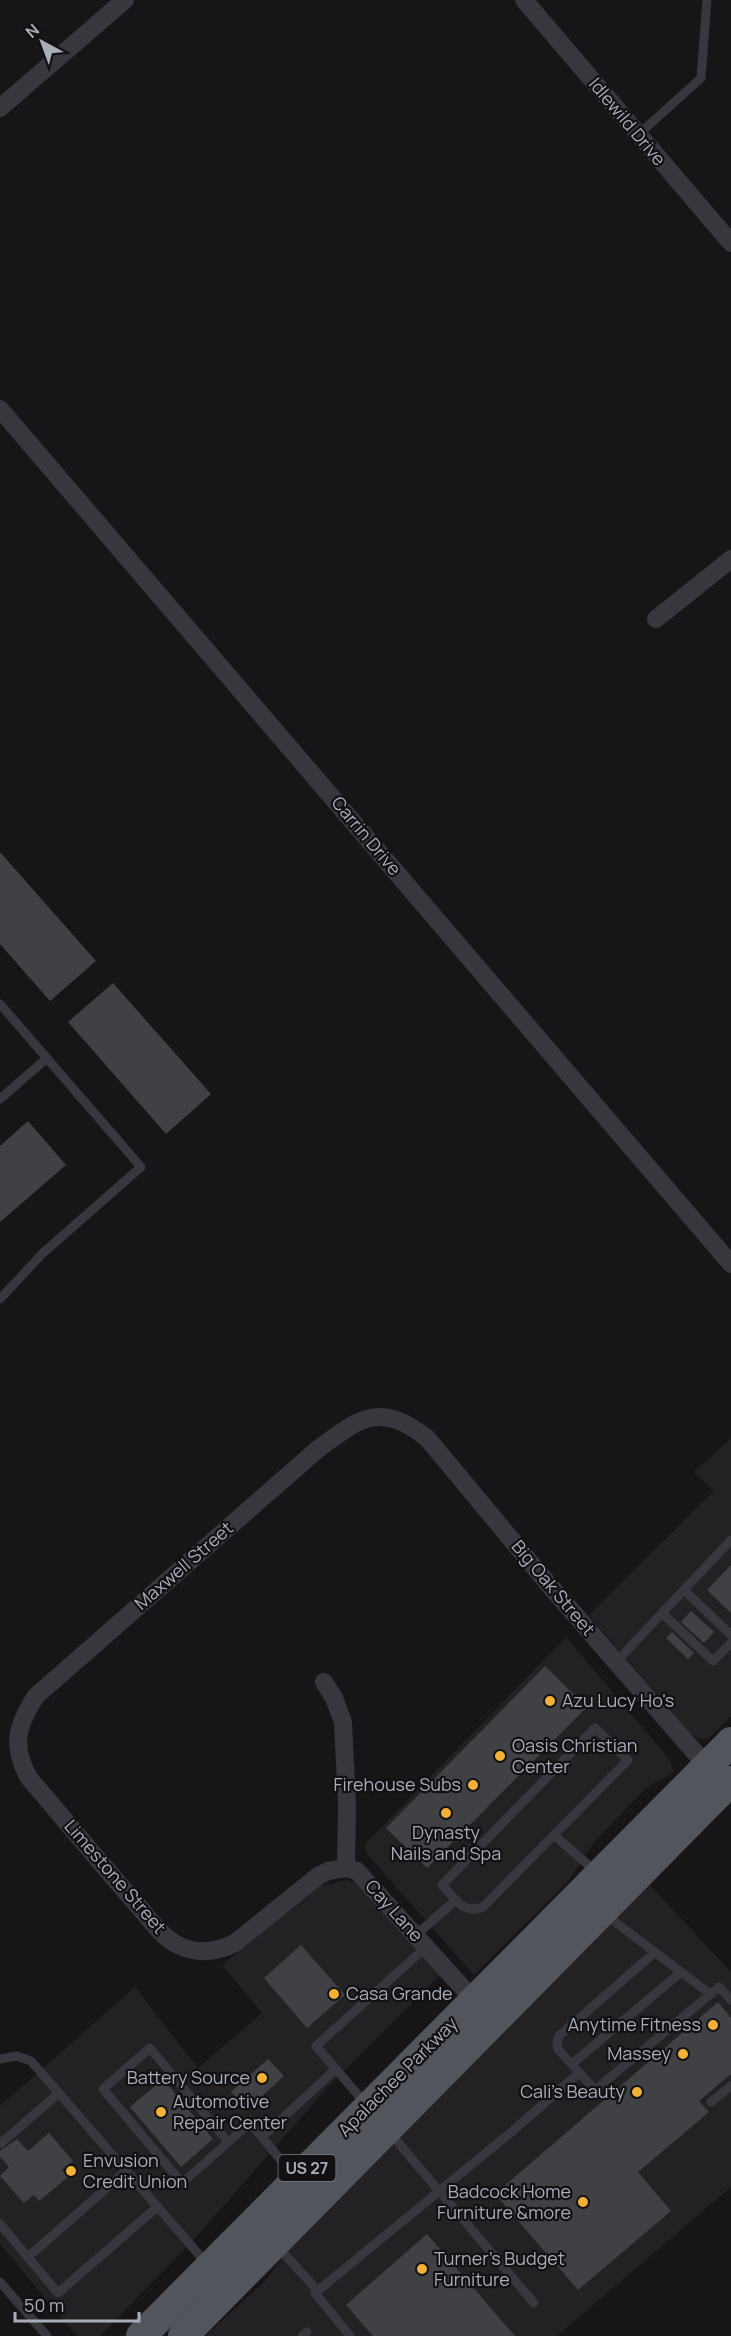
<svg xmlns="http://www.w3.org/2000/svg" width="731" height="2336" viewBox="0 0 731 2336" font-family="Manrope,sans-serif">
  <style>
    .built { fill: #222225 }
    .building { fill: #404145 }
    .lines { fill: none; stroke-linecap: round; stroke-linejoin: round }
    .lane { stroke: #37383d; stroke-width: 9 }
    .street { stroke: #37383d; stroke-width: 18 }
    .primary { stroke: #53555c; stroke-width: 30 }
    .poi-dot { fill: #f2b134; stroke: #111113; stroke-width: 2 }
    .labels { text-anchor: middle; stroke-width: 4.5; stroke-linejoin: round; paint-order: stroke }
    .shield { fill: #111113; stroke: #7b7e86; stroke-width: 1.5 }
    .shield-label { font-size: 16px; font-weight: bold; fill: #a8adb8 }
    .street-label { font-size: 18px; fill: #a8adb8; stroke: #111113 }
    .poi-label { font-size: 18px; fill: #a8adb8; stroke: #111113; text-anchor: start }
  </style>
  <rect width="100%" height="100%" fill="#161618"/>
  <!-- built -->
  <g class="built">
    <polygon points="731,1438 731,1716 708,1739 700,1739 693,1736 589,1615 714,1491 694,1472"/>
    <polygon points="566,1637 670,1760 674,1772 646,1788 594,1842 570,1879 474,1975 367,1854 365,1844"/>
    <polygon points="347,1880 358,1884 440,1975 327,2088 197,2236 100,2336 77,2336 0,2244 0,2106 135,1987 198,2068 262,2013 222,1965 320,1886"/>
    <polygon points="647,1882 731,1972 731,2187 557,2336 205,2336 266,2280 299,2235"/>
  </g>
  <!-- building -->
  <g class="building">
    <polygon points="0,852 96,961 50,1001 0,944"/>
    <polygon points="113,983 211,1094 166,1134 68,1022"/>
    <polygon points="28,1121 66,1165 0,1222 0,1146"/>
    <polygon points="731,1565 731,1613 707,1590"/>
    <polygon points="691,1611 714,1632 704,1643 681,1622"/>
    <polygon points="672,1632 694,1653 688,1659 666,1638"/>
    <polygon points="545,1666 587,1707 427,1868 386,1828"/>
    <polygon points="301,1945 345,1995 307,2028 264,1978"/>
    <polygon points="718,2002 731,2018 731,2074 699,2101 709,2112 638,2172 671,2211 578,2290 495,2194"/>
    <polygon points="268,2059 284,2076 247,2110 231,2092"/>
    <polygon points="163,2079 213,2139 181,2167 130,2107"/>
    <polygon points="49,2133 73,2161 62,2170 68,2177 39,2201 34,2195 24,2203 0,2176 9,2167 0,2157 0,2151 17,2139 28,2151"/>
    <polygon points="427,2234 515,2336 373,2336 346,2305"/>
  </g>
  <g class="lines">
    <!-- lane -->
    <g class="lane">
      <polyline points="638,135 701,78 707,0"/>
      <polyline points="0,1004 141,1167 43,1253 0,1299"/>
      <polyline points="0,1099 47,1058"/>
      <polyline points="684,1590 731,1635"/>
      <polyline points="662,1613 713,1661 731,1643"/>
      <polyline points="616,1662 731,1540"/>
      <path d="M595 1728 628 1760 484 1906C464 1917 455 1898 442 1885Z"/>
      <polyline points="554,1835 595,1871"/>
      <polyline points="606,1915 710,1994"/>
      <polyline points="416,1935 456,1900"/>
      <polyline points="655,1952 559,2036 557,2043 558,2049 595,2090 719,1987 731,2000"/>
      <polyline points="0,2059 17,2056 31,2061 207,2264"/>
      <polyline points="572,2064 681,1972"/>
      <polyline points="711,2102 731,2086"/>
      <polyline points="365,2103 316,2046 426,1947"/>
      <polyline points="390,2133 534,2303"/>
      <polyline points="262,2137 336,2069"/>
      <polyline points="228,2142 150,2048 103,2089 182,2183 250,2123 295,2177"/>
      <polyline points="0,2144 59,2093"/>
      <polyline points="0,2224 58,2293 157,2207"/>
      <polyline points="278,2247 318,2291"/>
      <polyline points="28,2257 126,2171"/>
      <polyline points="0,2282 47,2336"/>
      <polyline points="302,2336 307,2332"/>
      <polyline points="350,2336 315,2293 509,2134 579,2073"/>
    </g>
    <!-- street -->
    <g class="street">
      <polyline points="524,0 731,243"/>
      <polyline points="0,108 125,0"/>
      <polyline points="0,409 731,1264"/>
      <polyline points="656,619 731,559"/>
      <polyline points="324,1682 334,1698 343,1722 347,1804 346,1868"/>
      <path d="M481 2008 357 1871 346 1868 328 1871 318 1876 235 1943C216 1952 198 1955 178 1945 160 1936 147 1915 133 1900 98 1860 64 1819 29 1778 11 1746 17 1725 36 1696L318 1449C360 1418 379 1401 427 1438L550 1586 712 1772"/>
    </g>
    <!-- primary -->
    <g class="primary">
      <polyline points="141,2336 731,1742"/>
      <polyline points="183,2336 731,1781"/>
    </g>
  </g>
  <!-- markers -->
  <g class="poi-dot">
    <circle cx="550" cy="1701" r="6"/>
    <circle cx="500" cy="1756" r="6"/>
    <circle cx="473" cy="1785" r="6"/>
    <circle cx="446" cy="1813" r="6"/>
    <circle cx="334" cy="1994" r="6"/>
    <circle cx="713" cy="2025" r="6"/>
    <circle cx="683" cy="2054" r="6"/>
    <circle cx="262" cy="2078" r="6"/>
    <circle cx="637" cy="2092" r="6"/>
    <circle cx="161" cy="2112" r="6"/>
    <circle cx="71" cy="2171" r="6"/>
    <circle cx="583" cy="2202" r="6"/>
    <circle cx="422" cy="2269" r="6"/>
  </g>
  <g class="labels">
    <!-- shield labels -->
    <rect class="shield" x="278.5" y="2155" width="57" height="26" rx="4.5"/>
    <g class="shield-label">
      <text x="307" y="2174">US 27</text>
    </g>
    <!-- street labels -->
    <g class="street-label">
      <text transform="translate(627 122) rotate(50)" y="6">Idlewild Drive</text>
      <text transform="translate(366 836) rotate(50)" y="6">Carrin Drive</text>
      <text transform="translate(184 1566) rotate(-41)" y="6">Maxwell Street</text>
      <text transform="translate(553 1588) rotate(50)" y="6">Big Oak Street</text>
      <text transform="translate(115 1877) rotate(49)" y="6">Limestone Street</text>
      <text transform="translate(394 1911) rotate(48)" y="6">Cay Lane</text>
      <text transform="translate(398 2077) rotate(-45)" y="6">Apalachee Parkway</text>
    </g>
    <!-- poi labels -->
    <g class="poi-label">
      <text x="562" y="1707">Azu Lucy Ho's</text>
      <text x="512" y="1752">Oasis Christian<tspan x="512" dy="21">Center</tspan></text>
      <text x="461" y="1791" text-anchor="end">Firehouse Subs</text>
      <text x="446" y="1839" text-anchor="middle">Dynasty<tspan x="446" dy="21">Nails and Spa</tspan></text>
      <text x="346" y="2000">Casa Grande</text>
      <text x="701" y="2031" text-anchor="end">Anytime Fitness</text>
      <text x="671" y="2060" text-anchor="end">Massey</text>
      <text x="250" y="2084" text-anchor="end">Battery Source</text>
      <text x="625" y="2098" text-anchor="end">Cali's Beauty</text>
      <text x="173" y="2108">Automotive<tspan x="173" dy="21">Repair Center</tspan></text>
      <text x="83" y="2167">Envusion<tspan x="83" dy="21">Credit Union</tspan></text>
      <text x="571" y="2198" text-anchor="end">Badcock Home<tspan x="571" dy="21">Furniture &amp;more</tspan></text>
      <text x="434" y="2265">Turner's Budget<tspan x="434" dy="21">Furniture</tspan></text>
    </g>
  </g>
  <!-- north arrow -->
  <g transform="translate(42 42) rotate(319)" stroke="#111113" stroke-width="4.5" paint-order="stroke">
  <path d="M0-4.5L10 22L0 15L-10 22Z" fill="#a8adb8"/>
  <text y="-9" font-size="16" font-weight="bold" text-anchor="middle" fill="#a8adb8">N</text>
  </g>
  <!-- scale -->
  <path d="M15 2312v9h124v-9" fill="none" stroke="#a8adb8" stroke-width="3"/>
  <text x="24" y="2312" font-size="18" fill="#a8adb8" stroke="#111113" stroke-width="4.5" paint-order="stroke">50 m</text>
</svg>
